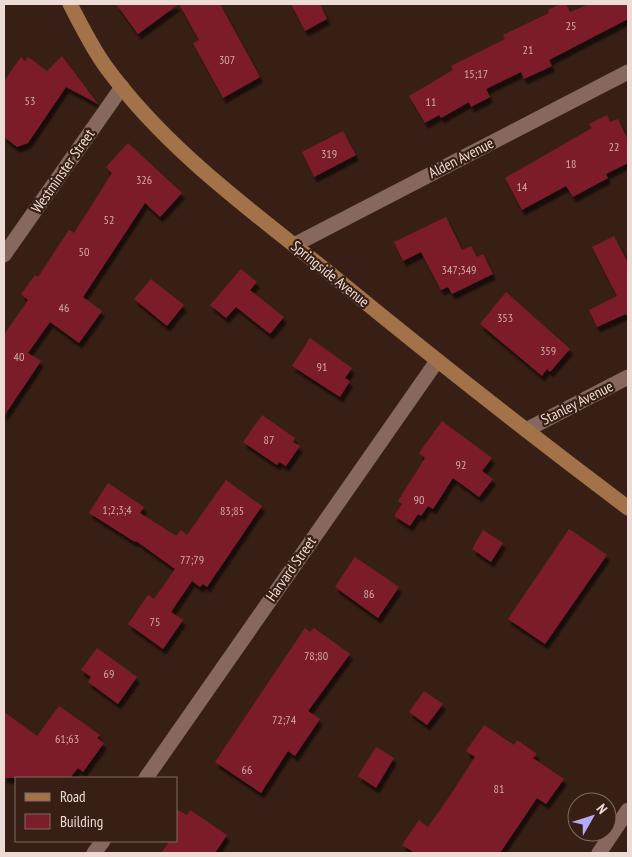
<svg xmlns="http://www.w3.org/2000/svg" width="632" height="857" viewBox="0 0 632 857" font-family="'PT Sans Narrow',sans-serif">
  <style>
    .building { fill: #7c1d2a; filter: url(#shadow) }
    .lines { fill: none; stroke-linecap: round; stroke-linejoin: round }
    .street { stroke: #86685e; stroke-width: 15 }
    .secondary { stroke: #a37248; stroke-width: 15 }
    .labels { text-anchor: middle; stroke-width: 4.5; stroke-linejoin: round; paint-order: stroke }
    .number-label { font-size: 12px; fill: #d1acaa }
    .street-label { font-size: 15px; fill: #eddbd5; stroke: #371f16 }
  </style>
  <defs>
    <filter id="shadow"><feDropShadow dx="3" dy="5.5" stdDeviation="1" flood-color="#0009"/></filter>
  </defs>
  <rect width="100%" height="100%" fill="#371f16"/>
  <!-- building -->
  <g class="building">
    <polygon points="116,4 220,4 260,77 223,98 193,43 199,40 179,4 138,34"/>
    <polygon points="291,4 320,4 327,19 305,31"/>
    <polygon points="560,4 566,4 570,12 589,4 628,4 628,19 549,60 552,66 524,79 521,72 486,89 490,97 471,107 469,102 441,118 439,115 425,123 409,96 453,70 451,66 505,39 503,35 549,13 548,10"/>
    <polygon points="62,56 98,104 66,87 28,143 17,147 4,137 4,81 21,57 25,61 28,57 47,71"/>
    <polygon points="607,115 610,122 618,119 628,140 628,163 606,174 608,178 573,197 566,186 522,210 505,178 592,128 589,124"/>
    <polygon points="343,131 356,155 314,177 302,152"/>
    <polygon points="128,143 182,193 160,217 145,203 83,297 102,311 79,343 50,322 28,353 41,361 4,416 4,335 28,300 21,294 35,275 38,277 69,230 74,233 112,173 106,167"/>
    <polygon points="446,217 462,250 471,246 477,257 483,254 493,274 452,294 448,287 441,290 421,252 403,261 394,242"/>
    <polygon points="614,236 628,263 628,318 626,314 597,327 589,310 617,296 592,247"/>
    <polygon points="241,269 257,282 250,290 284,317 270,334 236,307 226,318 210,305"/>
    <polygon points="151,279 184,305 167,326 134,299"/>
    <polygon points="506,292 570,349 550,372 547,369 542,376 480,324"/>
    <polygon points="310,338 352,368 345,378 350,381 340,397 292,366"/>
    <polygon points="262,415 295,438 293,442 300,446 286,466 279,462 277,465 243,442"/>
    <polygon points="442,421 492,458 482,471 493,479 479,497 453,478 433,509 428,506 421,516 418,514 410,526 394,516 402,504 398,501 425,458 419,453"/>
    <polygon points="226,480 262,506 207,587 203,584 200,587 192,581 171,612 183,620 163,649 128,624 148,595 154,599 175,569 136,541 135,542 89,513 108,483 144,507 140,513 176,536 181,530 187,535"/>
    <polygon points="569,529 607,555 545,644 508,619"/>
    <polygon points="483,530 503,543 491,562 472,549"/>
    <polygon points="355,557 399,587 378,618 335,587"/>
    <polygon points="305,628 310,632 314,628 350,654 308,711 320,719 295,756 288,751 261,793 215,762"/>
    <polygon points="97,648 137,677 118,704 88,682 91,677 81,670"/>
    <polygon points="424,691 443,704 427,725 409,712"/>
    <polygon points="59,706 100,735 97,738 104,743 83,772 78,768 70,778 4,778 4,712 37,736"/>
    <polygon points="484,725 514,745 517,740 537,754 533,758 564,779 546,804 537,798 500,853 415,853 402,845 419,820 428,827 449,797 475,757 466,751"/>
    <polygon points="376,747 394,758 376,788 358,776"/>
    <polygon points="176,809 187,815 190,810 227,835 215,853 161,853 170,841 176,841"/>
  </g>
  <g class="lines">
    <!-- street -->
    <g class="street">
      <polyline points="294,245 628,72"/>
      <polyline points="4,255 122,87"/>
      <polyline points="526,430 628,377"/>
      <polyline points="146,778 437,361"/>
      <polyline points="94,853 103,841"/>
      <polyline points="599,853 628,810"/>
    </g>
    <!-- secondary -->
    <path class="secondary" d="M70 4C81 25 92 48 106 67 168 152 256 214 338 280 433 358 530 434 628 508"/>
  </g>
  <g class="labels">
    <!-- number labels -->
    <g class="number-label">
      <text x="571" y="30">25</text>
      <text x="528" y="54">21</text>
      <text x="227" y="64">307</text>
      <text x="476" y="78">15;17</text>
      <text x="30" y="105">53</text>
      <text x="431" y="106">11</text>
      <text x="614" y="151">22</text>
      <text x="329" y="158">319</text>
      <text x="571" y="168">18</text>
      <text x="144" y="184">326</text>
      <text x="522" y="191">14</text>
      <text x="109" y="224">52</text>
      <text x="84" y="256">50</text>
      <text x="459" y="274">347;349</text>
      <text x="64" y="312">46</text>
      <text x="505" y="322">353</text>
      <text x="548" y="355">359</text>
      <text x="19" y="361">40</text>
      <text x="322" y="371">91</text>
      <text x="269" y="444">87</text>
      <text x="461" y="469">92</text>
      <text x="419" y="504">90</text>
      <text x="117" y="514">1;2;3;4</text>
      <text x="232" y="515">83;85</text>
      <text x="192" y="564">77;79</text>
      <text x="369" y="598">86</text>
      <text x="155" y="626">75</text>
      <text x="316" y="660">78;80</text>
      <text x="109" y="678">69</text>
      <text x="284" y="724">72;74</text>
      <text x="67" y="743">61;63</text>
      <text x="247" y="774">66</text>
      <text x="499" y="793">81</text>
    </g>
    <!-- street labels -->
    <g class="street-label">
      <text transform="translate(461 158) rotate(-27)" y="5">Alden Avenue</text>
      <text transform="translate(63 171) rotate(-55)" y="5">Westminster Street</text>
      <text transform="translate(330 274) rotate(39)" y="5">Springside Avenue</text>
      <text transform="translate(577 403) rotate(-27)" y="5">Stanley Avenue</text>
      <text transform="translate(291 569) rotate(-55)" y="5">Harvard Street</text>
    </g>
  </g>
  <!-- border -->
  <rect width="632" height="857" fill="none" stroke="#eddbd5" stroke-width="10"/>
  <!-- legend -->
  <rect x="15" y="777" width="162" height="65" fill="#371f16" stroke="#806a62"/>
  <rect x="25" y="793" width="25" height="8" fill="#a37248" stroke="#806a62"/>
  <text x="60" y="802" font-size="15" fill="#eddbd5">Road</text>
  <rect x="25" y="814" width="25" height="15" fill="#7c1d2a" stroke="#806a62"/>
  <text x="60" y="827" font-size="15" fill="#eddbd5">Building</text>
  <!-- north arrow -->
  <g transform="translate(592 817) rotate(51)"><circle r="24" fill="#371f16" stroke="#806a62"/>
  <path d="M0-4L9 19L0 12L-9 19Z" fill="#b3adf9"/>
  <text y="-8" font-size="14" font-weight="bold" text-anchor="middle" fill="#eddbd5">N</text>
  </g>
</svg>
